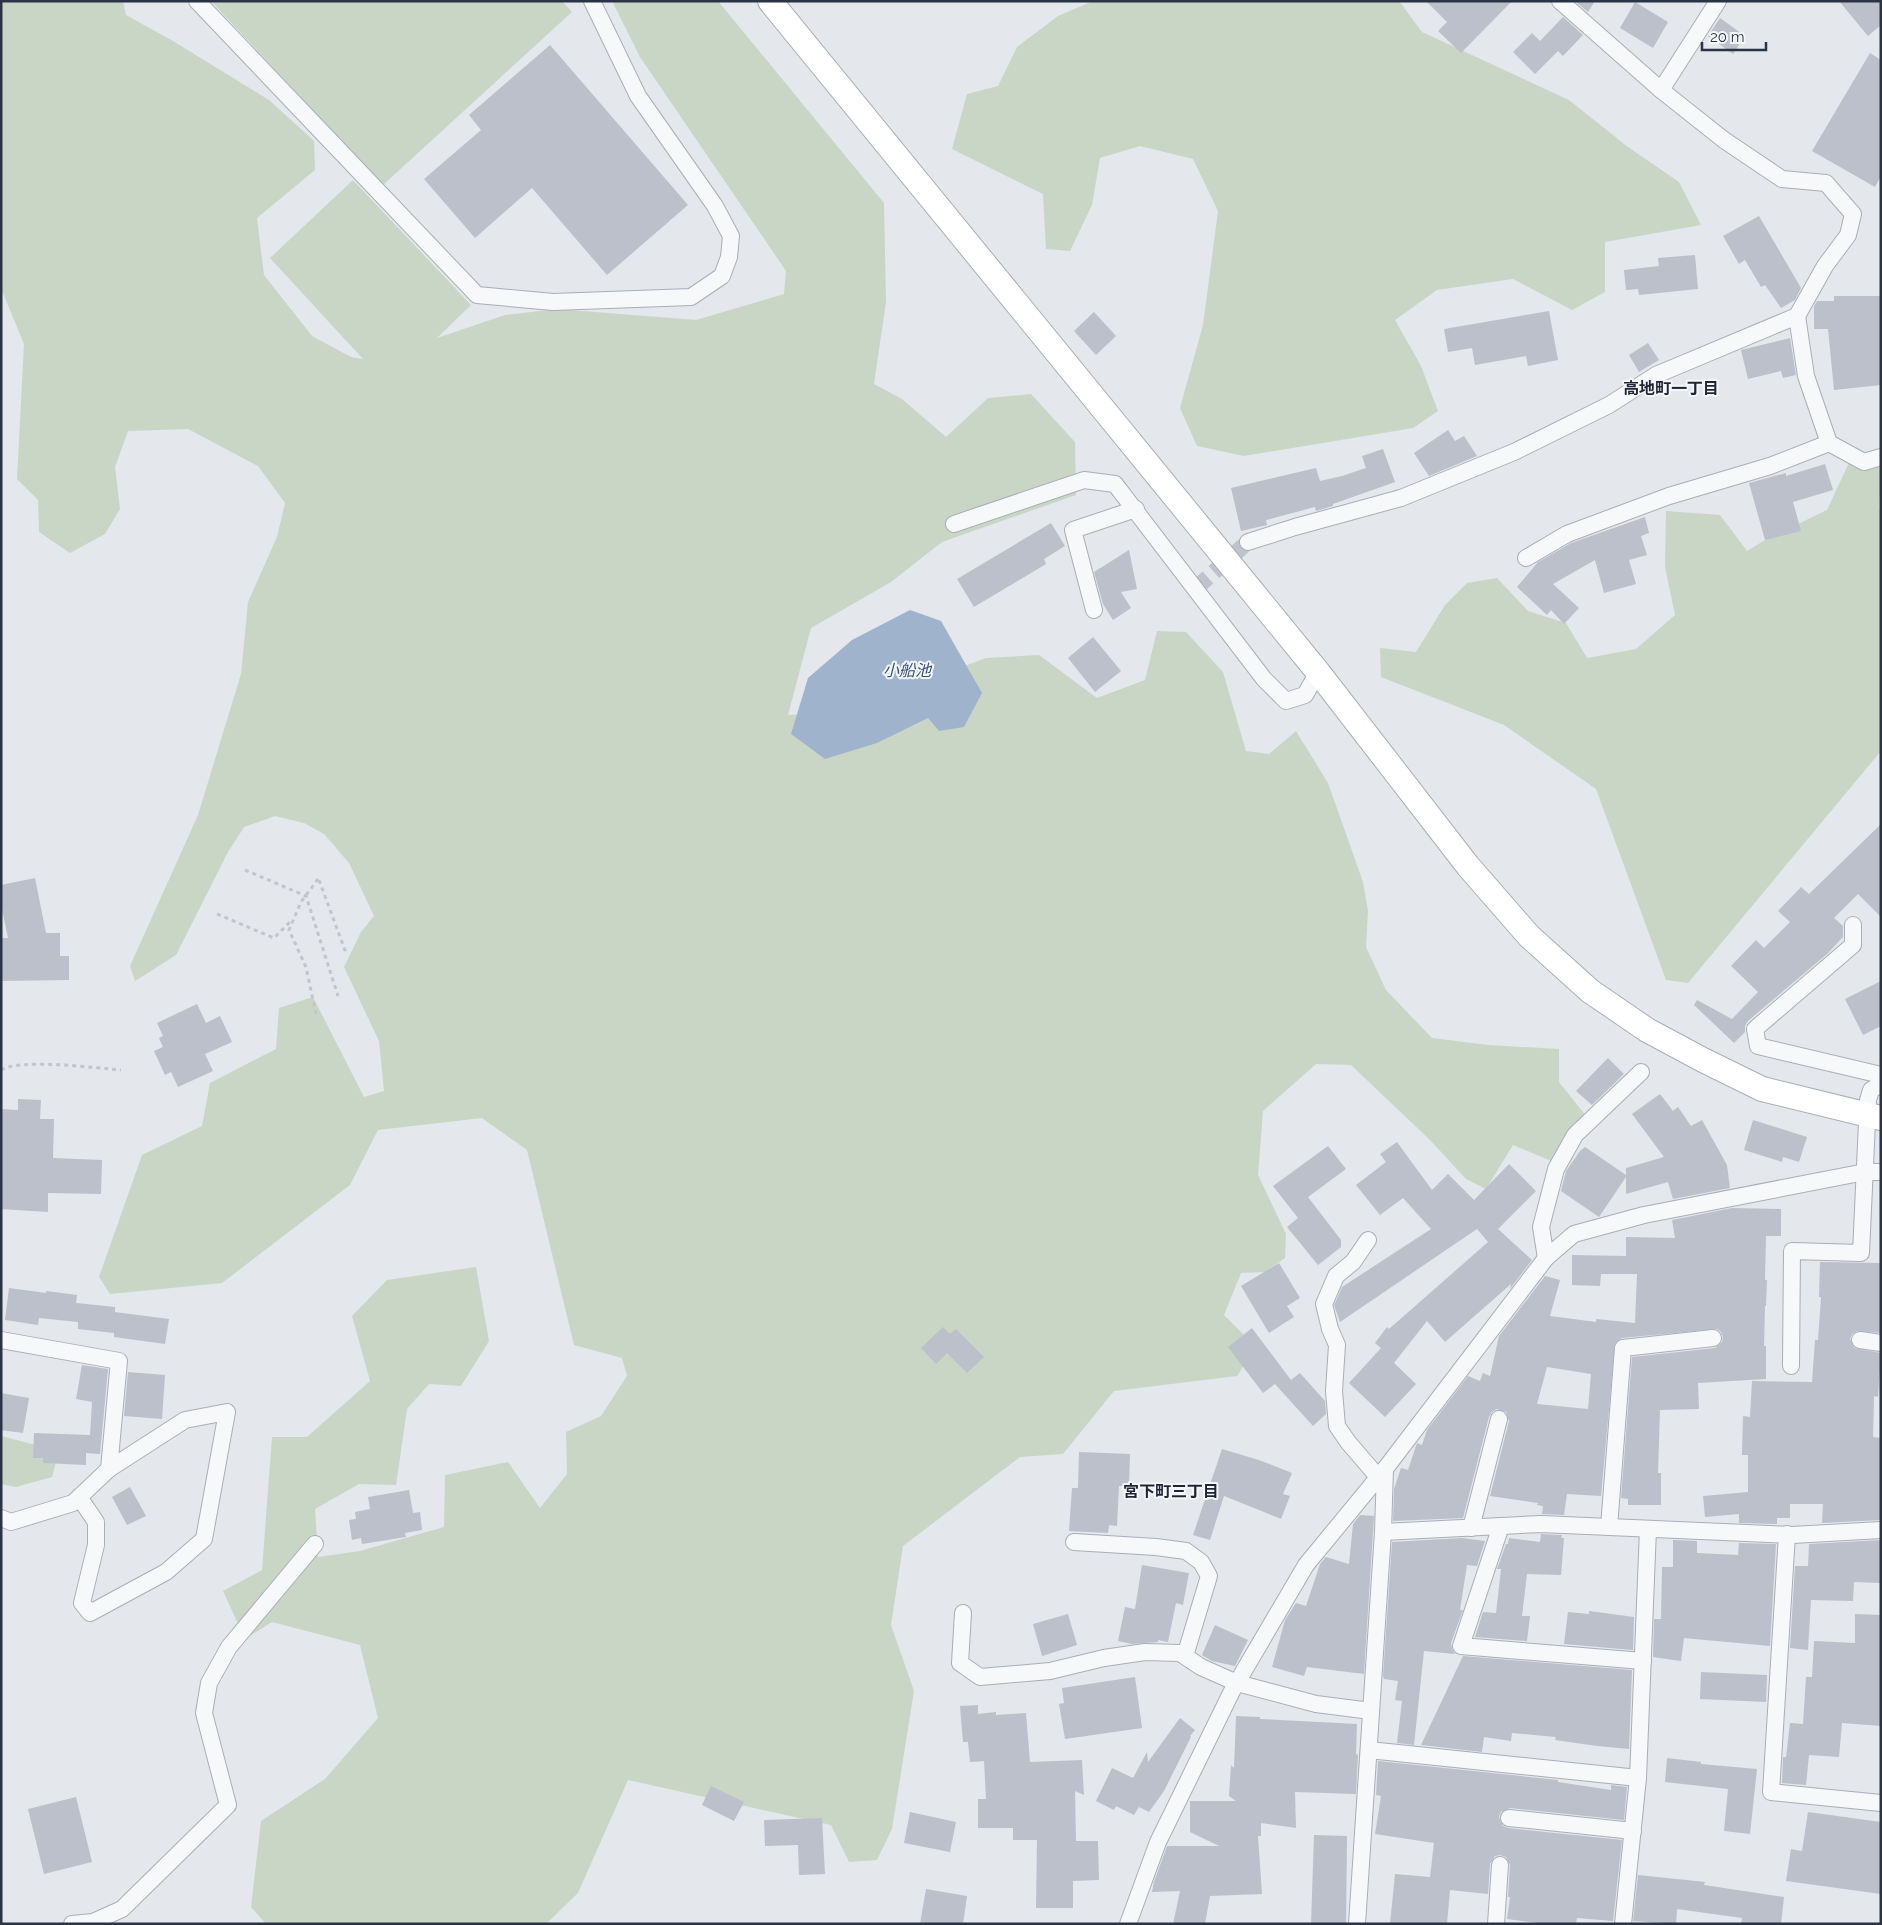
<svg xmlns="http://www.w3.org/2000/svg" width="1882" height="1925" viewBox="0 0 1882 1925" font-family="Raleway,'Noto Sans JP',sans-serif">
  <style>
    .green { fill: #c9d6c5 }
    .water { fill: #9fb4cc }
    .building { fill: #bbc0ca; fill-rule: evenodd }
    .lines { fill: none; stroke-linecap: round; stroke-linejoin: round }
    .street-tunnel { stroke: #bfc3cb; stroke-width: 16; stroke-dasharray: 16 8; stroke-linecap: butt }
    .street-casing { stroke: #a9aeb7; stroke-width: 18 }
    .secondary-casing { stroke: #a9aeb7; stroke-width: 26 }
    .path { stroke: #c2c5cb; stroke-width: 3; stroke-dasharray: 4 4; stroke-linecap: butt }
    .street { stroke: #f7f8fa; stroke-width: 16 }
    .secondary { stroke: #fff; stroke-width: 24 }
    .labels { text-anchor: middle; stroke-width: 4; stroke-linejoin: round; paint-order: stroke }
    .neighbourhood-label { font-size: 16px; font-weight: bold; fill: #1d2536; stroke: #f4f6f9 }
    .water-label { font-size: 16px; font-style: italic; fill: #34527a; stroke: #f4f6f9 }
  </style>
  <rect width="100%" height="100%" fill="#e4e7ec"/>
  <!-- green -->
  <g class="green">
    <polygon points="1,1 123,1 126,15 173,41 269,100 314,141 315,170 257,218 264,275 312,336 351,357 363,359 270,258 353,180 471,305 437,338 505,315 557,309 696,320 784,294 786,271 640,57 612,1 718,1 884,203 886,302 874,384 902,399 946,437 988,398 1031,394 1075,442 1076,495 942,542 891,582 811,628 788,715 841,712 986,658 1039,655 1097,698 1145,680 1157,631 1186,632 1223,672 1246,751 1269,754 1296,731 1328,783 1363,882 1368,911 1366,947 1386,990 1432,1038 1488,1045 1559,1049 1559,1082 1590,1121 1563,1166 1513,1145 1486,1189 1466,1179 1430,1140 1351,1065 1316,1064 1263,1111 1258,1175 1286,1234 1285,1258 1265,1272 1241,1273 1224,1315 1243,1334 1249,1357 1237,1376 1114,1391 1063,1454 1020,1457 903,1546 891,1625 914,1691 892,1829 877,1860 849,1862 831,1825 628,1780 578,1893 546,1924 266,1924 251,1907 261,1821 325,1779 378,1718 360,1645 272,1622 245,1639 223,1591 262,1570 272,1437 307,1437 370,1381 352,1316 387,1280 476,1267 489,1341 461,1386 429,1384 407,1409 396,1485 359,1484 315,1509 318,1557 360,1551 444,1527 445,1475 508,1462 540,1508 567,1474 566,1432 601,1416 627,1376 622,1358 574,1345 527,1150 482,1118 378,1130 350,1185 222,1283 110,1294 99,1277 142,1155 202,1126 210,1083 276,1049 279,1008 313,997 364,1097 384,1091 379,1041 344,967 361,932 374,916 349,863 324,834 304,823 275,816 244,827 228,852 176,955 135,981 130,966 198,815 241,674 248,602 277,537 285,503 258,466 188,429 128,431 115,467 120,509 105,534 70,553 39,532 38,500 17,479 24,344 1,288"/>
    <polygon points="211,1 562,1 572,12 383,185"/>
    <polygon points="1093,1 1399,1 1422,32 1569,100 1628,147 1679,182 1701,225 1605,242 1605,292 1572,310 1513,279 1437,290 1395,320 1421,366 1438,411 1413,428 1244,456 1197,446 1180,408 1203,325 1218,211 1193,159 1140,146 1100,158 1092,205 1070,251 1046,249 1043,194 952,149 967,94 998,86 1017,47 1058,16"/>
    <polygon points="1853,454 1877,456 1881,476 1879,509 1881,512 1881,751 1688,983 1666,980 1596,789 1504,725 1381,677 1380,648 1416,652 1445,605 1467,583 1497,578 1528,611 1566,623 1587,658 1636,649 1675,615 1665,567 1666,511 1720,515 1747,551 1765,540 1827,510"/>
    <polygon points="1,1436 59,1451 52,1477 16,1487 1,1484"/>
  </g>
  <!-- water -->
  <polygon class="water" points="910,610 941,621 982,693 964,727 939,731 928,718 877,743 825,759 791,734 808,678 852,640"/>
  <!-- building -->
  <g class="building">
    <polygon points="1426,1 1512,1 1461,53 1438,31 1447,22"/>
    <polygon points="1578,1 1595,1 1588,12 1577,3"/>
    <polygon points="1839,1 1881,1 1881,25 1868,36"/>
    <polygon points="1635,2 1668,22 1653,48 1620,28"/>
    <polygon points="1563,17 1583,35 1563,56 1558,51 1535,74 1513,52 1532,33 1540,41"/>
    <polygon points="1720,18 1745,36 1733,54 1708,36"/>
    <polygon points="550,45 688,205 607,275 532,188 475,238 424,179 481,130 469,115"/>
    <polygon points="1870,53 1881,60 1881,176 1875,187 1812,151"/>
    <polygon points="1759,216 1801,288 1795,300 1781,308 1765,285 1761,287 1745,260 1739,264 1723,236"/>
    <polygon points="1695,255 1698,289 1639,295 1638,289 1626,290 1624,270 1659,266 1658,258"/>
    <polygon points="1834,296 1881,296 1881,385 1834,390 1828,329 1814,329 1814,306 1817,301 1834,301"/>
    <polygon points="1549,311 1558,360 1528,366 1526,356 1475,365 1472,348 1448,352 1444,329"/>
    <polygon points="1094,312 1116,336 1096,355 1074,331"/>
    <polygon points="1790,338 1796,375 1783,378 1781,371 1748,379 1741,350"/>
    <polygon points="1648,343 1659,360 1639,372 1629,355"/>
    <polygon points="1448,430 1455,441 1464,436 1477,456 1429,476 1414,453"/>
    <polygon points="1383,449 1395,482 1333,504 1333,506 1316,511 1315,507 1266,520 1267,525 1241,531 1231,488 1316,468 1320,481 1342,476 1366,468 1362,456"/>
    <polygon points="1825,464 1833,490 1793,502 1801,531 1765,540 1749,483 1786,473 1786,476"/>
    <polygon points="1645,517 1649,533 1641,536 1647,555 1629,560 1636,584 1604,593 1595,560 1553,584 1579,608 1564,624 1551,610 1547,615 1517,587 1538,562 1571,543"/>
    <polygon points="1051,523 1065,546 1044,559 1046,564 974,607 957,579"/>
    <polygon points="1129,550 1137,589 1121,592 1131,608 1113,620 1103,604 1094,572"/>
    <polygon points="1093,637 1121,671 1095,692 1068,658"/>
    <polygon points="1881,824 1881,917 1858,894 1834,918 1843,926 1843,937 1827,954 1748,1021 1745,1026 1745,1032 1734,1043 1694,1005 1697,1000 1732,1019 1758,992 1731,966 1756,940 1764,948 1790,922 1778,911 1801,887 1809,894"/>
    <polygon points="35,878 46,933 60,933 60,956 69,956 69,980 1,981 1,938 8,938 1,904 1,885"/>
    <polygon points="1881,981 1881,1026 1863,1035 1845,999"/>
    <polygon points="197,1004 206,1023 220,1016 232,1042 205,1054 213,1071 178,1087 171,1072 165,1075 154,1051 163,1047 159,1038 163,1036 157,1023"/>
    <polygon points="1608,1058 1624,1074 1592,1105 1576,1091"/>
    <polygon points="1660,1094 1673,1111 1678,1107 1691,1126 1702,1120 1727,1165 1730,1188 1673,1199 1668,1182 1626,1194 1626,1177 1599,1217 1561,1191 1566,1171 1580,1151 1585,1147 1626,1175 1626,1168 1664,1157 1632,1114"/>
    <polygon points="18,1099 41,1100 40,1119 54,1119 53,1158 102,1160 101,1194 48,1193 48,1212 1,1209 1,1109 18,1110"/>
    <polygon points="1753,1120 1807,1137 1799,1162 1783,1157 1782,1162 1744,1150"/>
    <polygon points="1397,1142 1432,1190 1448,1174 1474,1200 1509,1164 1536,1191 1498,1229 1532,1260 1510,1289 1511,1284 1445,1342 1427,1321 1394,1363 1416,1384 1385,1417 1349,1383 1381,1348 1375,1343 1387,1327 1389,1329 1488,1242 1477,1229 1340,1322 1334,1305 1342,1287 1431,1229 1403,1198 1380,1215 1356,1185 1386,1162 1380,1154"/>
    <polygon points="1328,1146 1346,1169 1308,1197 1341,1240 1341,1247 1318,1265 1287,1227 1298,1218 1273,1186"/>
    <path d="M1732 1208 1781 1209V1236H1766L1765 1280H1767L1766 1306H1765L1764 1346H1766V1379L1698 1383 1699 1409 1660 1410 1658 1473H1661V1505H1628V1499L1621 1498 1632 1357 1715 1348 1722 1342 1723 1337 1721 1332 1717 1329 1622 1338 1615 1343 1601 1496 1567 1494 1564 1515 1542 1514 1543 1506 1537 1505 1538 1503 1490 1496 1509 1421 1506 1412 1497 1409 1492 1412 1489 1417 1463 1518 1393 1521 1394 1489 1401 1468 1408 1470 1417 1443 1422 1445 1427 1430 1468 1376 1480 1381 1483 1373 1490 1376 1499 1336 1545 1276 1560 1280 1550 1316 1596 1322V1319L1635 1323 1637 1274H1601L1600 1286 1572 1285V1255L1626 1256V1237L1675 1238 1672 1220ZM1547 1367 1591 1374 1588 1409 1537 1404Z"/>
    <polygon points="1820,1262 1881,1263 1881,1333 1857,1331 1852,1334 1850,1339 1854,1348 1881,1353 1878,1397 1874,1396 1873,1437 1881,1438 1881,1520 1822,1523 1823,1504 1790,1504 1790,1518 1777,1518 1777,1524 1739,1523 1739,1514 1705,1517 1703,1496 1748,1492 1748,1455 1742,1455 1743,1416 1750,1417 1752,1381 1812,1382 1815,1340 1818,1340 1821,1297 1819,1297"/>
    <polygon points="1279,1263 1300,1298 1287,1306 1294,1317 1269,1333 1241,1286"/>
    <polygon points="9,1288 46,1293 46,1291 77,1295 76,1303 115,1307 115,1312 169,1319 165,1344 114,1337 114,1333 78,1329 78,1322 39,1318 38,1325 5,1320"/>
    <polygon points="943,1327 950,1334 956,1329 984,1357 967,1373 947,1353 936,1364 921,1348"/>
    <polygon points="1252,1328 1291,1380 1300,1373 1325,1401 1326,1414 1313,1426 1275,1384 1263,1393 1228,1347"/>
    <polygon points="82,1365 108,1369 100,1454 86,1453 86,1465 43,1463 43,1458 33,1458 34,1433 90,1435 92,1402 76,1399"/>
    <polygon points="128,1372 165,1375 162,1419 124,1416"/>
    <polygon points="1,1393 29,1398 23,1433 1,1430"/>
    <polygon points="1222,1449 1259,1460 1292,1473 1283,1494 1290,1496 1281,1519 1224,1496 1210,1540 1193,1535"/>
    <polygon points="1079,1452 1130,1454 1129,1486 1119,1486 1117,1526 1109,1525 1108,1533 1069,1531 1072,1488 1078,1488"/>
    <polygon points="130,1487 146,1516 127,1525 112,1497"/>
    <polygon points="409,1490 413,1513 420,1512 422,1530 405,1533 406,1537 362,1544 361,1538 352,1540 349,1520 356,1519 355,1512 370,1509 368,1497"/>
    <polygon points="1360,1515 1374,1516 1364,1674 1307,1667 1304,1676 1272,1667 1285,1620 1296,1603 1306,1606 1320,1564 1326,1557 1349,1564 1353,1524"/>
    <polygon points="1541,1534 1562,1535 1561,1538 1564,1538 1561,1575 1527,1574 1522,1616 1530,1616 1527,1641 1475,1637 1483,1612 1496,1613 1501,1569 1497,1569 1506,1544 1508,1544 1509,1538 1540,1542"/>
    <polygon points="1462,1538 1485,1541 1477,1566 1467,1565 1460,1610 1463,1610 1451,1643 1452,1649 1455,1654 1424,1651 1414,1745 1397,1743 1402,1701 1395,1700 1398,1681 1384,1679 1383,1676 1392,1542"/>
    <polygon points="1673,1540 1697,1541 1697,1553 1738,1555 1739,1543 1776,1544 1770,1646 1684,1638 1681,1661 1653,1657 1654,1619 1661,1619 1662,1567 1673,1567"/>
    <polygon points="1881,1540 1881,1583 1854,1582 1853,1601 1811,1600 1808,1650 1790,1648 1795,1566 1808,1566 1809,1544"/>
    <polygon points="1142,1565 1189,1573 1183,1605 1176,1603 1168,1642 1158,1640 1158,1642 1132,1644 1118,1641 1125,1607 1135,1609"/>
    <polygon points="1589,1611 1634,1617 1633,1650 1564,1644 1568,1612 1589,1614"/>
    <polygon points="1068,1614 1077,1645 1042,1656 1033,1624"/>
    <polygon points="1855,1614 1881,1615 1881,1726 1842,1723 1839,1757 1809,1755 1806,1785 1782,1783 1783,1757 1786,1757 1790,1723 1803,1724 1806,1677 1812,1677 1814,1641 1855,1643"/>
    <polygon points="1215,1625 1248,1640 1235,1666 1212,1661 1202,1655"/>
    <polygon points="1463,1656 1632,1670 1629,1749 1597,1746 1555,1740 1556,1737 1512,1733 1511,1741 1484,1737 1482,1752 1421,1745"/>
    <polygon points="1701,1672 1767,1675 1766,1702 1700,1699"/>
    <polygon points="1135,1677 1142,1728 1065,1739 1059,1704 1064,1703 1062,1688"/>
    <polygon points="978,1705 978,1714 996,1712 996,1715 1026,1713 1030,1762 1082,1760 1084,1795 1075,1791 1076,1841 1098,1841 1099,1880 1073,1881 1073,1908 1036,1908 1037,1840 1013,1840 1013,1828 978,1828 978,1799 986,1799 984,1761 970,1762 968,1742 963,1742 960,1706"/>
    <polygon points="1236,1716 1260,1717 1260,1719 1357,1724 1356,1754 1358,1755 1356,1794 1295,1792 1296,1828 1261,1823 1261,1836 1258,1836 1262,1894 1210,1896 1205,1924 1173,1924 1180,1891 1152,1892 1154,1882 1167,1846 1219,1846 1190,1832 1190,1801 1236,1801 1229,1796 1231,1765 1234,1768"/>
    <polygon points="1180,1718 1195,1730 1190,1736 1191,1737 1164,1791 1149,1812 1139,1807 1134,1815 1116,1806 1114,1810 1096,1801 1112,1768 1133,1778 1147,1752 1148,1762"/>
    <polygon points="1667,1758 1701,1762 1701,1764 1757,1769 1750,1834 1724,1831 1728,1789 1665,1782"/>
    <polygon points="1378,1761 1558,1780 1558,1782 1611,1790 1611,1785 1627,1787 1624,1820 1510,1808 1501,1812 1499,1817 1503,1826 1508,1828 1622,1840 1613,1921 1577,1918 1576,1924 1547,1924 1507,1919 1510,1897 1508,1897 1510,1865 1506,1857 1500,1855 1495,1856 1490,1864 1488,1894 1450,1890 1447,1924 1390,1924 1395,1874 1430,1877 1434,1843 1375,1834 1381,1796 1376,1795"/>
    <polygon points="711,1786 744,1802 734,1821 702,1805"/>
    <polygon points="76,1797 92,1862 44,1874 28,1809"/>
    <polygon points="910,1812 956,1822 950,1852 904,1843"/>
    <polygon points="1808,1812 1881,1822 1881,1894 1786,1881 1791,1849 1802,1851"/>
    <polygon points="822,1818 825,1874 799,1875 798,1845 765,1846 764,1820"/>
    <polygon points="1314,1835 1347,1836 1346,1924 1311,1924"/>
    <polygon points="1638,1875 1705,1882 1704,1885 1784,1897 1781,1924 1741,1924 1742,1918 1677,1909 1676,1924 1633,1921"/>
    <polygon points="926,1889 967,1896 963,1924 920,1924"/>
  </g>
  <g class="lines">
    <!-- street-tunnel -->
    <polyline class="street-tunnel" points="1196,588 1248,542"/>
    <!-- street casing -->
    <g class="street-casing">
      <g id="street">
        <polyline points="197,1 477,295 553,302 691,297 722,276 729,257 731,236 715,206 638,96 592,1"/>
        <polyline points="1560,1 1661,90"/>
        <polyline points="1718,1 1661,90 1724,140 1782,179 1826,183 1853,214 1848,235 1825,266 1797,316"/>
        <polyline points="954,524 1084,480 1115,484 1264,679 1286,701 1305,695 1318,672"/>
        <polyline points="1248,542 1295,527 1401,498 1514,452 1609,405 1656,375 1797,316 1806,376 1829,443 1864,462 1881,457"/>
        <polyline points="1526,558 1567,534 1669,496 1770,466 1829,443"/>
        <polyline points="1094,610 1073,530 1136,509"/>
        <polyline points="1853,925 1853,945 1755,1029 1758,1046 1881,1075"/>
        <polyline points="1368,1240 1353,1262 1336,1276 1324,1304 1330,1329 1337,1345 1334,1391 1337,1426 1348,1442 1378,1477"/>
        <polyline points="1546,1258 1541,1227 1556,1169 1575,1135 1641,1072"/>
        <polyline points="1,1340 119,1361 109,1469"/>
        <polyline points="1860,1340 1881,1343"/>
        <polyline points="1791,1366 1792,1251 1861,1253 1868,1100 1871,1090 1881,1084"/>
        <polyline points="1,1518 11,1522 73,1503 109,1469 185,1420 227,1412 204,1539 166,1572 90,1613 82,1603 96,1545 96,1522 79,1497"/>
        <polyline points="1501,1526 1461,1646 1643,1661"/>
        <polyline points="1609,1527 1623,1348 1713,1338"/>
        <polyline points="1471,1528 1499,1419"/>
        <polyline points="1383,1532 1541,1524 1792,1535 1881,1530"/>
        <polyline points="1787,1534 1771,1792 1881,1803"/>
        <polyline points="1074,1542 1156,1547 1186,1551 1201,1562 1209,1576 1185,1656"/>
        <polyline points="963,1613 960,1663 980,1677 1050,1671 1104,1658 1145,1652 1180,1653 1201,1667 1237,1683 1316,1704 1371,1711"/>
        <polyline points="1369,1750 1638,1778"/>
        <polyline points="1509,1818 1633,1831"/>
        <polyline points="72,1924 93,1922 122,1909 228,1805 204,1713 209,1683 229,1647 315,1544"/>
        <polyline points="1128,1924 1158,1842 1232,1691 1306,1565 1385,1469 1546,1258 1574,1234 1644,1215 1865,1172 1881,1172"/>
        <polyline points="1357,1924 1383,1532 1385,1469"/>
        <polyline points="1496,1924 1500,1865"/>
        <polyline points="1623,1924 1638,1778 1648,1529"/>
      </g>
    </g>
    <!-- secondary casing -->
    <g class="secondary-casing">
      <polyline id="secondary" points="770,1 1318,672 1468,866 1529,936 1590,991 1647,1030 1703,1060 1762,1089 1881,1118"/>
    </g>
    <!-- path -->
    <g class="path">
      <polyline points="245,870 306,896 338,996"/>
      <polyline points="319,880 346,953"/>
      <polyline points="217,914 274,938 292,920"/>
      <polyline points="316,1014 306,967 289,930 301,902 318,879"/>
      <path d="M1 1070C20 1058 95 1068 121 1070"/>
    </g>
    <!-- street -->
    <use href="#street" class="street"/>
    <!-- secondary -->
    <use href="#secondary" class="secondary"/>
  </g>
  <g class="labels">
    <!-- neighbourhood labels -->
    <g class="neighbourhood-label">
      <text x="1671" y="394">高地町一丁目</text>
      <text x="1171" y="1497">宮下町三丁目</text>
    </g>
    <!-- water labels -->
    <g class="water-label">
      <text x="907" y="676">小船池</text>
    </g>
  </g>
  <!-- border -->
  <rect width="1882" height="1925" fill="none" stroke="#2b3445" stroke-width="5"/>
  <!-- scale -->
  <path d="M1702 42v8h64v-8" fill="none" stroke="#2b3445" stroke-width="2.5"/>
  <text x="1710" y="42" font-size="15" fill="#2b3445" stroke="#f4f6f9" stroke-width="4" paint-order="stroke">20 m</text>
</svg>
